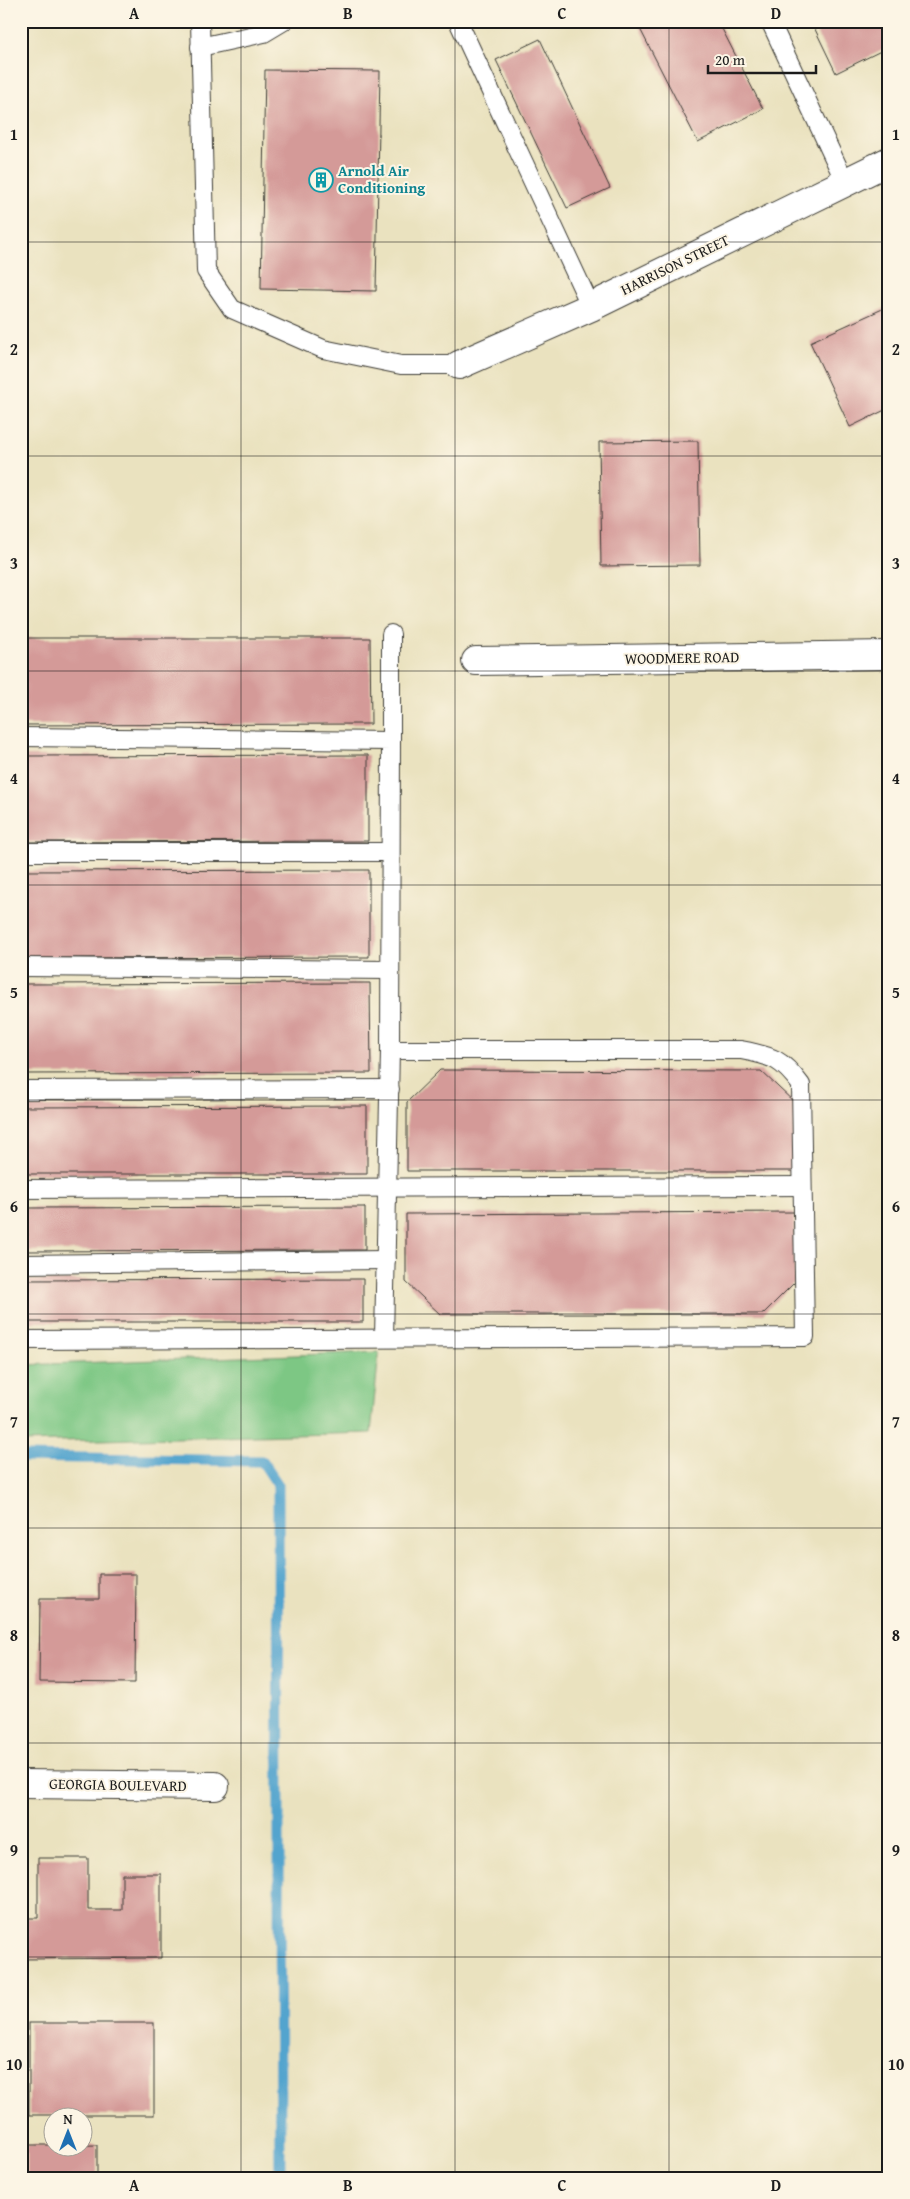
<svg xmlns="http://www.w3.org/2000/svg" width="910" height="2199" viewBox="0 0 910 2199" font-family="'Gentium Book Plus',serif">
  <style>
    .green { fill: #7dc784; stroke: #4c7250 }
    .lines { fill: none; stroke-linecap: round; stroke-linejoin: round }
    .stream { stroke: #53a4ce; stroke-width: 11 }
    .building { fill: #d49a98 }
    .service-casing { stroke: #3b3a34; stroke-width: 20 }
    .minor-casing { stroke: #3b3a34; stroke-width: 30 }
    .service { stroke: #fff; stroke-width: 18 }
    .minor { stroke: #fff; stroke-width: 28 }
    .grid { fill: none; stroke: #1c1c1c; stroke-width: 1; stroke-opacity: 0.55 }
    .labels { text-anchor: middle; stroke-width: 4; stroke-linejoin: round; paint-order: stroke }
    .culture-label { font-size: 15px; font-weight: bold; fill: #0d838f; stroke: #fcf5e5; text-anchor: start }
    .street-label { font-size: 15px; fill: #1c1c1c; stroke: #fcf5e5 }
    .neatline { fill: none; stroke: #1c1c1c; stroke-width: 2 }
    .grid-label { font-size: 16px; text-anchor: middle; font-weight: bold; fill: #1c1c1c }
  </style>
  <rect width="100%" height="100%" fill="#fcf5e5"/>
  <filter id="ink" filterUnits="userSpaceOnUse"><feTurbulence type="fractalNoise" baseFrequency=".02" numOctaves="2"/><feDisplacementMap in="SourceGraphic" scale="10" xChannelSelector="R" yChannelSelector="G"/><feConvolveMatrix kernelMatrix="1 2 1 2 8 2 1 2 1" color-interpolation-filters="sRGB"/></filter>
  <filter id="wash" filterUnits="userSpaceOnUse"><feTurbulence type="fractalNoise" baseFrequency=".0096" numOctaves="4" result="noise"/><feDisplacementMap in="SourceGraphic" scale="20" xChannelSelector="R" yChannelSelector="G"/><feGaussianBlur stdDeviation="1.12" result="paint"/><feColorMatrix in="noise" values="0 0 0 0 0 0 0 0 0 0 0 0 0 0 0 0 0 1.4 0 .05"/><feComposite in="paint" operator="in"/></filter>
  <g filter="url(#wash)">
    <rect width="100%" height="100%" fill="#eae2bf"/>
    <!-- green -->
    <polygon class="green" points="379,1352 371,1433 21,1442 21,1365"/>
    <g class="lines">
      <!-- stream -->
      <polyline class="stream" points="21,1457 262,1461 278,1485 280,2178"/>
    </g>
    <g id="blocks">
      <!-- building -->
      <g class="building">
        <polygon points="636,21 718,21 763,109 698,142"/>
        <polygon points="811,21 889,21 889,47 836,73"/>
        <polygon points="540,39 610,188 567,208 496,60"/>
        <polygon points="265,70 380,71 376,291 261,289"/>
        <polygon points="889,306 889,408 850,427 810,342"/>
        <polygon points="698,441 700,565 601,566 599,442"/>
        <polygon points="21,638 370,638 371,724 21,725"/>
        <polygon points="368,755 368,841 21,842 21,756"/>
        <polygon points="369,870 369,957 21,958 21,871"/>
        <polygon points="370,983 371,1073 21,1074 21,984"/>
        <polygon points="440,1070 761,1071 795,1103 795,1171 407,1171 407,1102"/>
        <polygon points="367,1106 367,1174 21,1174 21,1107"/>
        <polygon points="365,1207 365,1250 21,1251 21,1208"/>
        <polygon points="794,1212 795,1282 763,1314 440,1314 406,1282 406,1214"/>
        <polygon points="363,1279 363,1322 21,1322 21,1280"/>
        <polygon points="99,1574 136,1574 135,1683 39,1682 40,1599 99,1599"/>
        <polygon points="38,1858 88,1858 88,1910 122,1910 122,1874 161,1874 161,1958 21,1959 21,1918 38,1918"/>
        <rect x="29" y="2023" width="125" height="92"/>
        <polygon points="27,2145 52,2145 52,2146 97,2145 97,2178 27,2178"/>
      </g>
    </g>
  </g>
  <g filter="url(#ink)">
    <use href="#blocks" fill-opacity="0" stroke="#3b3a34" stroke-width="1"/>
    <g class="lines">
      <!-- service casing -->
      <g class="service-casing">
        <g id="service">
          <polyline points="200,21 206,271 232,309 323,349 401,365 459,365"/>
          <polyline points="458,21 591,307"/>
          <polyline points="770,21 845,182"/>
          <polyline points="200,47 264,33 284,21"/>
          <polyline points="391,634 391,741"/>
          <polyline points="21,737 391,741 390,1050 384,1338"/>
          <polyline points="21,852 390,852"/>
          <polyline points="21,967 390,970"/>
          <polyline points="21,1090 390,1089"/>
          <polyline points="21,1189 802,1186"/>
          <polyline points="21,1264 386,1260"/>
          <path d="M21 1340 805 1337 801 1085C782 1059 773 1056 741 1050H390"/>
        </g>
      </g>
      <!-- minor casing -->
      <g class="minor-casing">
        <g id="minor">
          <polyline points="459,365 591,307 889,161"/>
          <polyline points="476,661 889,655"/>
          <polyline points="21,1784 215,1786"/>
        </g>
      </g>
      <!-- service -->
      <use href="#service" class="service"/>
      <!-- minor -->
      <use href="#minor" class="minor"/>
    </g>
  </g>
  <!-- grid -->
  <path class="grid" d="M241 21V2178M455 21V2178M669 21V2178M21 242H889M21 456H889M21 671H889M21 885H889M21 1100H889M21 1314H889M21 1528H889M21 1743H889M21 1957H889"/>
  <!-- icons -->
  <defs>
    <g id="building-ring" transform="scale(1.25)"><circle r="9.5" fill="#fcf5e5" stroke="#0f9aa8" stroke-width="1.5"/><path d="M-4-6H4V6H1V3H-1V6H-4ZM-2.5-4.3h1.7v1.8h-1.7ZM.8-4.3h1.7v1.8H.8ZM-2.5-1h1.7V.8h-1.7ZM.8-1h1.7V.8H.8Z" fill="#0f9aa8"/></g>
  </defs>
  <g fill-rule="evenodd">
    <use href="#building-ring" x="321" y="180"/>
  </g>
  <g class="labels">
    <!-- culture labels -->
    <g class="culture-label">
      <text x="338" y="176">Arnold Air<tspan x="338" dy="17">Conditioning</tspan></text>
    </g>
    <!-- street labels -->
    <g class="street-label">
      <text transform="translate(675 265) rotate(-26)" y="5">HARRISON STREET</text>
      <text transform="translate(682 658) rotate(-1)" y="5">WOODMERE ROAD</text>
      <text transform="translate(118 1785) rotate(1)" y="5">GEORGIA BOULEVARD</text>
    </g>
  </g>
  <!-- margin -->
  <rect width="910" height="2199" fill="none" stroke="#fcf5e5" stroke-width="55"/>
  <!-- north arrow -->
  <g transform="translate(68 2132)"><circle r="24" fill="#fcf5e5" stroke="#a29e95"/>
  <path d="M0-4L9 19L0 12L-9 19Z" fill="#1f6fb2"/>
  <text y="-8" font-size="14" font-weight="bold" text-anchor="middle" fill="#1c1c1c">N</text>
  </g>
  <!-- scale -->
  <path d="M708 65v8h108v-8" fill="none" stroke="#1c1c1c" stroke-width="2.5"/>
  <text x="715" y="65" font-size="15" fill="#1c1c1c" stroke="#fcf5e5" stroke-width="4" paint-order="stroke">20 m</text>
  <rect x="28" y="28" width="854" height="2144" class="neatline"/>
  <g class="grid-label">
    <text x="134" y="19">A</text>
    <text x="348" y="19">B</text>
    <text x="562" y="19">C</text>
    <text x="776" y="19">D</text>
    <text x="14" y="140">1</text>
    <text x="896" y="140">1</text>
    <text x="14" y="355">2</text>
    <text x="896" y="355">2</text>
    <text x="14" y="569">3</text>
    <text x="896" y="569">3</text>
    <text x="14" y="784">4</text>
    <text x="896" y="784">4</text>
    <text x="14" y="998">5</text>
    <text x="896" y="998">5</text>
    <text x="14" y="1212">6</text>
    <text x="896" y="1212">6</text>
    <text x="14" y="1427">7</text>
    <text x="896" y="1427">7</text>
    <text x="14" y="1641">8</text>
    <text x="896" y="1641">8</text>
    <text x="14" y="1856">9</text>
    <text x="896" y="1856">9</text>
    <text x="14" y="2070">10</text>
    <text x="896" y="2070">10</text>
    <text x="134" y="2191">A</text>
    <text x="348" y="2191">B</text>
    <text x="562" y="2191">C</text>
    <text x="776" y="2191">D</text>
  </g>
</svg>
